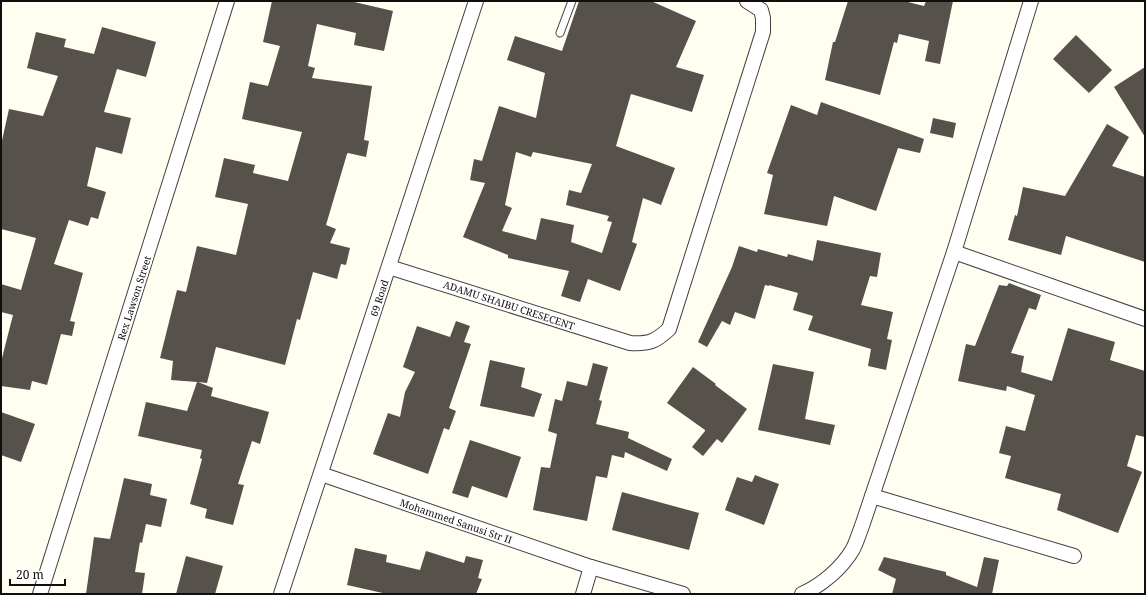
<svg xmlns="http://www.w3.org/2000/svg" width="1146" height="595" viewBox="0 0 1146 595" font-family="'Noto Serif',serif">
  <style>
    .building { fill: #57514b; fill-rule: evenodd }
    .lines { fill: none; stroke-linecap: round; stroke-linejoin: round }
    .lane-casing { stroke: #424242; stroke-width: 9 }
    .street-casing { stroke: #424242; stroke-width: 16 }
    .lane { stroke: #fff; stroke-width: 7 }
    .street { stroke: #fff; stroke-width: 14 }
    .labels { text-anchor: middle; stroke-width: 4; stroke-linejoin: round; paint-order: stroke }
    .street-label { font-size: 10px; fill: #0f0f0f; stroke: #fff }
  </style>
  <rect width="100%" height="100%" fill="#fffef0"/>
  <!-- building -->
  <g class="building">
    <polygon points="272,1 350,1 393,11 384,51 354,45 356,33 317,24 308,66 315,68 312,78 372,86 364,140 369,141 366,157 348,153 347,154 326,225 336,229 330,243 350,248 346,265 341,264 337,279 313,272 300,320 297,319 285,365 216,347 207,383 198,382 213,388 211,396 269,412 260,444 252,441 238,484 244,485 233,525 205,518 207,509 190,504 202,459 200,458 202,450 138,436 146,402 187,411 197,382 171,380 173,361 160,358 177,290 186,292 197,246 236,255 248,204 215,197 224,158 255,165 253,173 288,181 302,132 242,119 250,82 268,86 280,46 263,42"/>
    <path d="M579 1H651L696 21 676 67 704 75 692 112 631 94 616 146 675 168 661 205 643 198 632 242 637 244 620 291 588 279 580 302 561 296 569 271 508 258V255L463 237 485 183 470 180 474 159 482 161 499 106 536 118 545 73 507 60 515 36 562 51ZM516 152 531 157 533 152 592 164 581 193 569 190 566 205 609 216 607 221 612 222 602 253 571 242 574 225 541 218 536 240 502 231 512 208 505 205Z"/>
    <polygon points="848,1 904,1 924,6 926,1 953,1 940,64 925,61 929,41 899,34 897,43 894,42 880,95 825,80 833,42 835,42"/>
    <polygon points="102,27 156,42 146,77 117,69 104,112 131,118 122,154 96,147 87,186 106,192 98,219 91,217 88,226 69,220 54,264 83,273 70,321 75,322 72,336 61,334 47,385 32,381 30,390 1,386 1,362 13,315 1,312 1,284 21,290 36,238 1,229 1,145 9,109 43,116 58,76 27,68 36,32 66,39 64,47 94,54"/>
    <polygon points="1076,35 1112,70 1089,93 1053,59"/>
    <polygon points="1145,67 1145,137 1114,87"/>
    <polygon points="821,102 924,139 920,153 898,148 876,211 834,196 827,226 764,214 773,175 767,173 791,105 817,115"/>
    <polygon points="933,118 956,123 953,138 930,133"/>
    <polygon points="1107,124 1129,137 1112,166 1145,177 1145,262 1066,236 1061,255 1008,240 1015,215 1017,216 1023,187 1065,196"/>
    <polygon points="817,240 881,253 877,277 870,276 861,305 893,312 887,339 892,340 886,370 868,366 871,349 808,330 813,316 793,310 798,293 769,285 769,286 765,285 755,319 735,312 730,325 722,321 707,347 698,342 732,267 739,246 757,252 758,249 787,257 788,254 813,261"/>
    <polygon points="1009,283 1041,295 1036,310 1029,308 1011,353 1024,356 1021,372 1052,381 1068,328 1115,342 1110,360 1145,371 1145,437 1136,435 1127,466 1142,472 1118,533 1057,510 1061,494 1005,478 1011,456 999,453 1006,426 1025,431 1035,395 1007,386 1006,391 958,381 966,344 975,346 999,285 1007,286"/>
    <polygon points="456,321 470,326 464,342 471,344 449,408 456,411 449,430 444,428 428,474 373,454 388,413 400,417 405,392 415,372 403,367 417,326 450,337"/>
    <polygon points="490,360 525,368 521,387 542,394 534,417 480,406"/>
    <polygon points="593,363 608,367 599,400 602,401 596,424 629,432 628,438 672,459 667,471 625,452 624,458 612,455 607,478 596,476 587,521 533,510 541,467 550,468 557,434 548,431 555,399 562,401 567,381 587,386"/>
    <polygon points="773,364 814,372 805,419 835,425 830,445 758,430"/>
    <polygon points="693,367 716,384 715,385 747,409 722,443 717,439 703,456 692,447 705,431 705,430 667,403"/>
    <polygon points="1,412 35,424 21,462 1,455"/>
    <polygon points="470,440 521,457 507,498 472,486 468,498 452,493"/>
    <polygon points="755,475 779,484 764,525 725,510 737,477 752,482"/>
    <polygon points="124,478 152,484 150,495 167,499 161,527 146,524 142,543 140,542 135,572 145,573 142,594 86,594 94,537 110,539"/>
    <polygon points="622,492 699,513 689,550 612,530"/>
    <polygon points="355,548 387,555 386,562 420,570 426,551 464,563 466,556 483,560 478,578 482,579 476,594 387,594 347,585"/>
    <polygon points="186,556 223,566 215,594 176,594"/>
    <polygon points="884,557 946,572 946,575 977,587 984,557 999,560 992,594 892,594 896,579 878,570"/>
  </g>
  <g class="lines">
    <!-- lane casing -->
    <g class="lane-casing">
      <polyline id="lane" points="560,33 572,1"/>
    </g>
    <!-- street casing -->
    <g class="street-casing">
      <g id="street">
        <polyline points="954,252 1145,319"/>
        <path d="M389 267 630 343C649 344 655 342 669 329L763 32V18L761 10 747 1"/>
        <polyline points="321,474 591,567 683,594"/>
        <polyline points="872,496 1074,556"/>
        <polyline points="40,594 227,1"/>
        <polyline points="281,594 476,1"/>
        <polyline points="583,594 591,567"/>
        <path d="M802 594C822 585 842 568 853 549 857 541 860 531 863 523L954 252 1031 1"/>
      </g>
    </g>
    <!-- lane -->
    <use href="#lane" class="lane"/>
    <!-- street -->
    <use href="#street" class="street"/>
  </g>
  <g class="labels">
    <!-- street labels -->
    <g class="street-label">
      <text transform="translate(134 298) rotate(-72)" y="4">Rex Lawson Street</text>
      <text transform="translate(379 298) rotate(-72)" y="4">69 Road</text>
      <text transform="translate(509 305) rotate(18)" y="4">ADAMU SHAIBU CRESECENT</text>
      <text transform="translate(456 521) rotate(19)" y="4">Mohammed Sanusi Str II</text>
    </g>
  </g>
  <!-- border -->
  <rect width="1146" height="595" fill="none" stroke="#0f0f0f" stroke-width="4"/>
  <!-- scale -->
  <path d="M10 579v6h55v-6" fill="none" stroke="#0f0f0f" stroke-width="2"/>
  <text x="16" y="579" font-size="12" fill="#0f0f0f" stroke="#ffffff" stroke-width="3" paint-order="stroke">20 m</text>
</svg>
